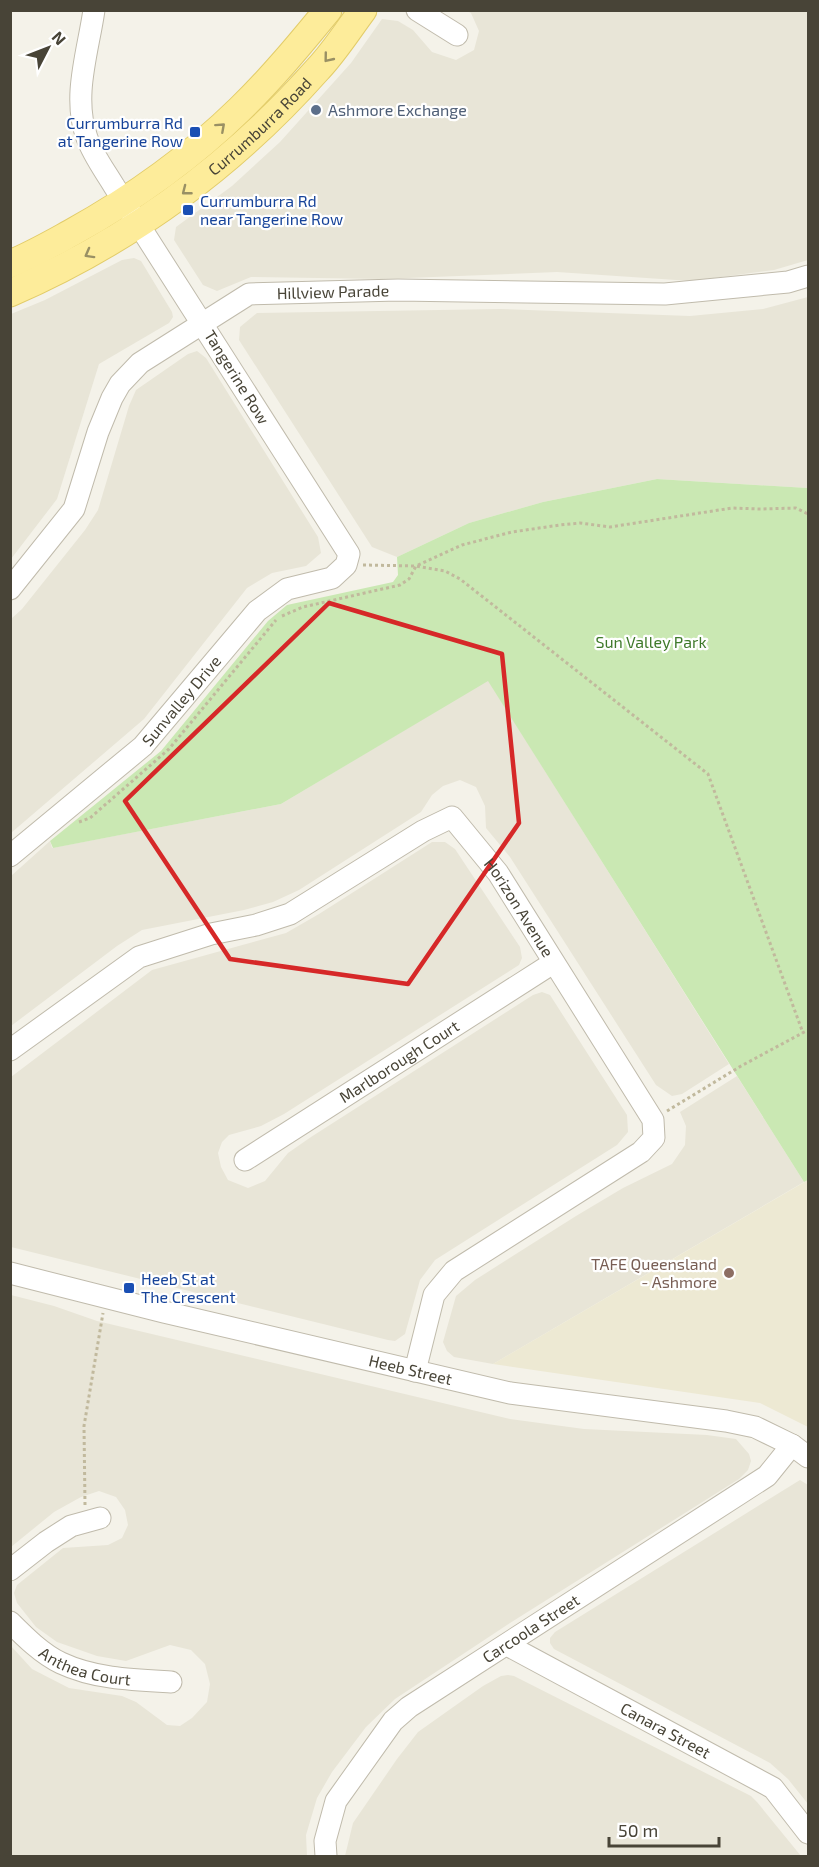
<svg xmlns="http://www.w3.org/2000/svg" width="819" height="1867" viewBox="0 0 819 1867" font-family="'Exo 2',sans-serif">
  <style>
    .residential { fill: #e8e5d7 }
    .education { fill: #ede9d3 }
    .green { fill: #cae8b3 }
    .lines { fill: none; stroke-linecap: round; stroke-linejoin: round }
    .minor-casing { stroke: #c0bbac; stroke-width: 23 }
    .major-casing { stroke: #e2cc69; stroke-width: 29 }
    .path { stroke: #c1b99d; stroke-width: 3; stroke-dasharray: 3 3; stroke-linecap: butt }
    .minor { stroke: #fff; stroke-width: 21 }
    .major { stroke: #fdec9a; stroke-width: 27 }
    .oneway { stroke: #999064 }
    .marked { fill: none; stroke: #d62828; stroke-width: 4.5; stroke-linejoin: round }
    .service-dot { fill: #5c6f8a; stroke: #fff; stroke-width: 2 }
    .transit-dot { fill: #1a4fb4; stroke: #fff; stroke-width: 2 }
    .education-dot { fill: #8d6e63; stroke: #fff; stroke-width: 2 }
    .labels { text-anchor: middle; stroke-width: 4.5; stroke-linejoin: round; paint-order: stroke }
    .service-label { font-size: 16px; fill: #4e5e75; stroke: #fff; text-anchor: start }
    .transit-label { font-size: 16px; fill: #164399; stroke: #fff; text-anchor: start }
    .street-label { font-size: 16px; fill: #484437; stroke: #fff }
    .park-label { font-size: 16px; fill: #3f7a2b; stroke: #fff }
    .education-label { font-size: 16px; fill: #785e54; stroke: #fff; text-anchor: end }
  </style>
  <rect width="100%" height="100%" fill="#f4f2e9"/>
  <!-- residential -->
  <g class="residential">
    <polygon points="467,11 808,11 808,260 774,270 691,281 557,272 382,279 251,277 217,291 203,285 174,240 176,227 232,186 280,142 351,63 382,19 398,21 413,30 432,52 456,60 474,50 479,31 471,13"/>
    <polygon points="134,258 141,261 172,312 173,317 169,323 99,364 57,499 11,559 11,314 45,300 122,260"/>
    <polygon points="808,297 808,488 657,479 543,502 469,523 397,557 372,547 239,340 240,327 257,313 500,309 690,316 763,309"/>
    <polygon points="197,351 206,358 318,537 321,553 306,566 272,573 247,588 144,719 11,833 11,619 22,609 85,530 98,510 129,406 136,390 188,354"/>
    <polygon points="488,680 729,1064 682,1094 672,1096 656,1085 510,857 486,828 485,806 476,787 460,780 443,786 432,795 421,812 299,890 273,902 244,910 142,930 117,946 11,1026 11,876 50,841 52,848 281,804"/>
    <polygon points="432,842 445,842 455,849 520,947 522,958 519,965 284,1114 261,1126 229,1135 222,1142 218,1153 221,1167 228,1180 248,1188 265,1181 288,1153 311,1137 533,995 542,992 550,995 627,1115 628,1132 617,1145 435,1260 420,1280 405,1334 395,1341 388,1340 11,1247 11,1077 152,970 286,933 319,914"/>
    <polygon points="737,1076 804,1182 493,1364 454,1357 447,1351 443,1342 456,1296 475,1280 576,1216 623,1188 672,1164 685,1145 686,1126 680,1112"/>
    <polygon points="11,1295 54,1306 97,1321 510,1419 584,1429 707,1435 736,1439 749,1454 751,1461 748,1470 739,1479 510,1623 395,1699 366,1727 332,1772 317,1798 306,1835 307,1856 11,1856 11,1646 32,1669 69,1688 122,1696 136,1702 167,1725 180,1726 192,1718 207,1702 210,1684 205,1664 191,1650 170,1645 126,1661 97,1656 57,1642 36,1627 17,1603 14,1593 17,1585 63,1548 108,1545 122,1538 128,1525 125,1510 116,1497 99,1491 81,1497 54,1512 11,1547"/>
    <polygon points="800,1480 808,1485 808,1804 788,1779 770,1763 554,1649 550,1643 550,1638 555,1632"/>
    <polygon points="508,1675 514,1676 751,1796 757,1802 801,1856 532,1856 527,1855 515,1856 345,1856 353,1823 397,1759 418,1732 483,1686 501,1676"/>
  </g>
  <!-- education -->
  <polygon class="education" points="808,1180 808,1427 760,1403 493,1364"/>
  <!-- green -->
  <polygon class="green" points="657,479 808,488 808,1180 804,1182 488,681 281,804 53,848 50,841 161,751 268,621 287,605 393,582 398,575 397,557 469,523 543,502"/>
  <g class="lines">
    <!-- minor casing -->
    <g class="minor-casing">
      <g id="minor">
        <polyline points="417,10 457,35"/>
        <path id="s1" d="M10 589 74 509 98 432 112 398 120 384 140 363 249 294 398 290 665 294 788 282 808 276"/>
        <path id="s2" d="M10 856 143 746 257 611 287 589 332 578 346 565 349 554 114 186C105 171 93 155 87 138 72 97 88 52 94 10"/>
        <path id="s3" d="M10 1050 139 957 211 934 256 925 290 914 423 831 452 817 498 873 653 1120 654 1138 641 1152 454 1271 434 1295 415 1371"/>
        <path id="s4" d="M245 1160 553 963"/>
        <path id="s5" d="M10 1273 164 1312 510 1393 726 1421 755 1427 792 1445 808 1457"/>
        <polyline points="10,1570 46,1542 71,1526 100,1518"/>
        <path id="s6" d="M10 1622C25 1637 42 1654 61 1663 95 1679 134 1680 171 1682"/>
        <path id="s7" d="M507 1645 773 1788 808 1833"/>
        <path id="s8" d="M326 1856 325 1841 336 1801 393 1721 409 1707 767 1476 792 1445"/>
      </g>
    </g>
    <!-- major casing -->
    <g class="major-casing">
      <g id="major">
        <path d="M10 264C32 255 51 244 71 233 132 199 190 158 240 109 272 78 300 44 328 10"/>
        <path id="s9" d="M10 293C129 241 232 166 318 69 335 51 348 30 363 10"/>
      </g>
    </g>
    <!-- path -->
    <g class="path">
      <polyline points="363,565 416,566 445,571 460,579 708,774 803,1033"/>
      <polyline points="282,616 303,607 400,585 409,579 416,566 462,545 512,532 560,525 580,523 610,527 732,508 759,509 796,508 808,514"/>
      <polyline points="79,822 90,818 169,749 276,620"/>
      <polyline points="667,1111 741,1066 808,1030"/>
      <polyline points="85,1505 84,1426 103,1313"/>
    </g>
    <!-- minor -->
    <use href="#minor" class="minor"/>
    <!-- major -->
    <use href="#major" class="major"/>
  </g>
  <!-- one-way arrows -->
  <defs><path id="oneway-chevron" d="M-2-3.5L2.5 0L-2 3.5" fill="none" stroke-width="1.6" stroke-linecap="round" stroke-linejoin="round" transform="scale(1.5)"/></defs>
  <g class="oneway">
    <use href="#oneway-chevron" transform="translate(328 58) rotate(129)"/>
    <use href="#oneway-chevron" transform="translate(221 127) rotate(-42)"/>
    <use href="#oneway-chevron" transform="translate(186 191) rotate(142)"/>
    <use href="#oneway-chevron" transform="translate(89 254) rotate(151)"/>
  </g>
  <!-- marked area -->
  <path class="marked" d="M329 603 502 654 519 823 408 984 230 959 125 801Z"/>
  <!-- markers -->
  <circle class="service-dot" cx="316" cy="110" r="6"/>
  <g class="transit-dot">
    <rect x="189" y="126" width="12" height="12" rx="3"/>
    <rect x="182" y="204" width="12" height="12" rx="3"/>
    <rect x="123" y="1282" width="12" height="12" rx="3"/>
  </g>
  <circle class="education-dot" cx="729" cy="1273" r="6"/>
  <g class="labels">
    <!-- service labels -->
    <g class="service-label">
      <text x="328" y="116">Ashmore Exchange</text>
    </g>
    <!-- transit labels -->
    <g class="transit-label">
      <text x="183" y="129" text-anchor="end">Currumburra Rd<tspan x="183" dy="18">at Tangerine Row</tspan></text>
      <text x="200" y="207">Currumburra Rd<tspan x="200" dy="18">near Tangerine Row</tspan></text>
      <text x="141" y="1285">Heeb St at<tspan x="141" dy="18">The Crescent</tspan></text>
    </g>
    <!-- street labels -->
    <g class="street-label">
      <text dy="6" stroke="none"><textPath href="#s9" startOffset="302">Currumburra Road</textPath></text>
      <text dy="6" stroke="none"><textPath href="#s1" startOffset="478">Hillview Parade</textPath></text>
      <text transform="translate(237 377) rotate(58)" y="6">Tangerine Row</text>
      <text dy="6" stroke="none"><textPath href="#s2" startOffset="232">Sunvalley Drive</textPath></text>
      <text dy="6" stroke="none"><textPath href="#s3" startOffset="618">Horizon Avenue</textPath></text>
      <text dy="6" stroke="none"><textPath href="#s4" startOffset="183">Marlborough Court</textPath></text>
      <text dy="6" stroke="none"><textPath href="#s5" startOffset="412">Heeb Street</textPath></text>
      <text dy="6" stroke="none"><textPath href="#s8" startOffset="321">Carcoola Street</textPath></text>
      <text dy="6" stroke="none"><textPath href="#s6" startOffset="90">Anthea Court</textPath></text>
      <text dy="6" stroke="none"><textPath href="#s7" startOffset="180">Canara Street</textPath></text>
    </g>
    <!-- park labels -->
    <g class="park-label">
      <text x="651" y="648">Sun Valley Park</text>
    </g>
    <!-- education labels -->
    <g class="education-label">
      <text x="717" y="1270">TAFE Queensland<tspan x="717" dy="18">- Ashmore</tspan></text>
    </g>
  </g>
  <!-- border -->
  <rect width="819" height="1867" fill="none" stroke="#484437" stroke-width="24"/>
  <!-- north arrow -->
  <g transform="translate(48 48) rotate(48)" stroke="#ffffff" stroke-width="4.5" paint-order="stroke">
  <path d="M0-4.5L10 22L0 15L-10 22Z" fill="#484437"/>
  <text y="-9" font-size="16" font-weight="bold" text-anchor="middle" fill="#484437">N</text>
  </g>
  <!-- scale -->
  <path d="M609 1837v9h110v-9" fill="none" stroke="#484437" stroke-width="3"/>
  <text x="618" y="1837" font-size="18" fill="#484437" stroke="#ffffff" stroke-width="4.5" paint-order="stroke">50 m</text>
</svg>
